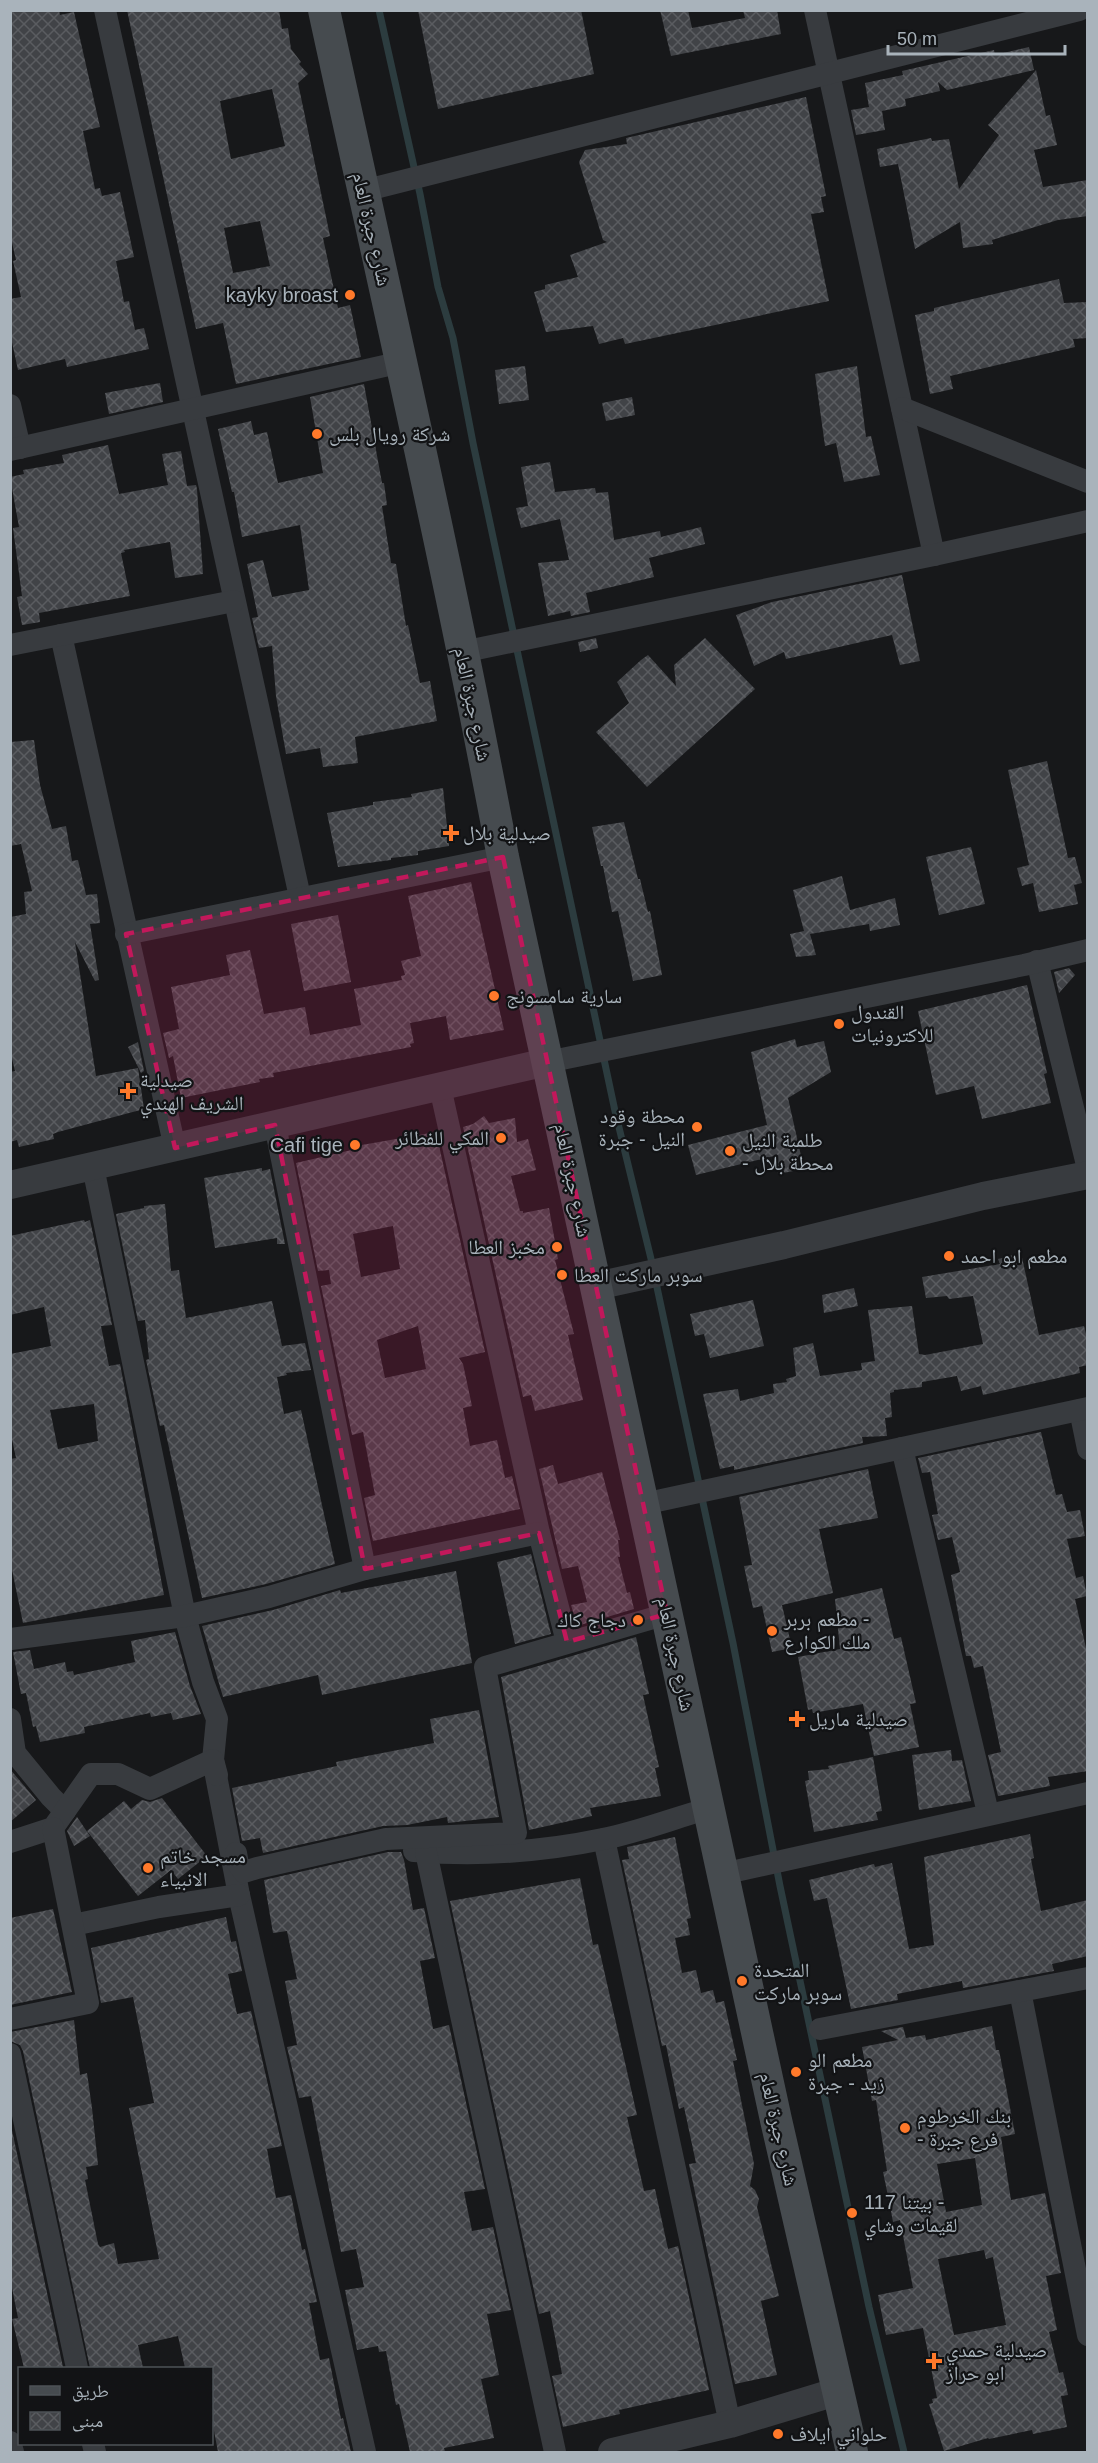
<svg xmlns="http://www.w3.org/2000/svg" width="1098" height="2463" viewBox="0 0 1098 2463" font-family="Arial,'Noto Naskh Arabic',sans-serif">
  <style>
    .lines { fill: none; stroke-linecap: round; stroke-linejoin: round }
    .stream { stroke: #2c3c3f; stroke-width: 7 }
    .building { fill: url(#building-cross-hatch); fill-rule: evenodd }
    .minor { stroke: #383b3f; stroke-width: 22 }
    .tertiary { stroke: #383b3f; stroke-width: 28 }
    .secondary { stroke: #464b4f; stroke-width: 32 }
    .marked { fill: #c2185b; fill-opacity: 0.2; stroke: #c2185b; stroke-width: 4.5; stroke-dasharray: 12 8; stroke-linejoin: round }
    .poi-dot { fill: #ff792a; stroke: #121315; stroke-width: 2 }
    .labels { text-anchor: middle; stroke-width: 4.5; stroke-linejoin: round; paint-order: stroke }
    .street-label { font-size: 20px; fill: #a9b3bb; stroke: #121315 }
    .poi-label { font-size: 20px; fill: #a9b3bb; stroke: #121315; text-anchor: start }
  </style>
  <defs>
    <pattern id="building-cross-hatch" width="8" height="8" patternUnits="userSpaceOnUse" patternTransform="scale(1.5)"><rect width="8" height="8" fill="#414347"/><path d="M0 0l8 8M0 8l8-8" fill="none" stroke="#5a5c60"/></pattern>
  </defs>
  <rect width="100%" height="100%" fill="#17181a"/>
  <g class="lines">
    <!-- stream -->
    <g class="stream">
      <polyline points="379,10 420,194 438,287 453,338 473,443 615,1111 653,1267"/>
      <polyline points="655,1278 733,1643 780,1886 869,2307 904,2452"/>
    </g>
  </g>
  <!-- building -->
  <g class="building">
    <polygon points="10,10 59,10 60,15 74,12 100,127 83,131 95,189 100,188 102,196 120,192 134,257 116,261 124,302 129,301 135,330 144,328 149,349 67,367 65,359 18,370 10,333 10,299 21,297 13,261 16,260 10,234"/>
    <path d="M127 10H279L282 29 288 28 291 49 301 62 299 64 308 74 298 83 330 236 323 238 338 308 350 305 361 357 236 384 223 323 196 329ZM272 89 285 146 231 159 220 101ZM260 221 270 266 233 273 224 228Z"/>
    <polygon points="418,10 581,10 594,74 438,109"/>
    <polygon points="660,10 688,10 692,28 745,18 743,10 777,10 781,34 671,56"/>
    <polygon points="1029,47 1034,70 947,90 938,82 940,91 905,99 906,106 882,111 885,130 856,135 851,110 869,107 865,83 903,75 902,71 994,50 995,55"/>
    <polygon points="1036,70 1046,116 1050,115 1057,145 1034,150 1043,187 1088,180 1088,216 1058,220 992,240 993,244 963,248 960,222 915,249 898,164 880,167 877,149 931,138 932,141 949,139 959,189 999,135 988,125"/>
    <polygon points="806,97 826,196 821,197 824,212 811,214 829,301 625,344 623,338 599,344 593,326 546,332 534,292 545,289 545,285 578,277 570,255 607,242 603,240 579,162 585,150 627,144 626,138"/>
    <polygon points="1059,279 1064,303 1088,302 1088,338 1073,339 1075,347 950,376 953,389 930,394 915,315 934,311 934,308"/>
    <polygon points="525,366 529,400 499,404 495,370"/>
    <polygon points="857,366 866,437 871,436 880,475 844,482 836,443 825,446 815,374"/>
    <polygon points="160,383 163,402 109,414 105,393"/>
    <polygon points="364,384 382,483 384,483 387,505 382,506 391,563 396,564 406,626 408,625 420,683 430,681 437,721 355,737 358,763 323,767 320,748 286,754 276,696 272,646 259,648 252,618 258,617 247,564 263,560 272,597 309,590 300,525 242,537 234,492 232,492 218,429 251,421 254,435 267,432 278,483 323,473 310,397"/>
    <polygon points="632,397 635,415 606,421 602,403"/>
    <polygon points="108,445 119,494 168,485 162,454 181,451 187,486 196,485 197,489 203,574 175,578 170,542 124,550 125,552 121,553 130,596 39,613 40,622 22,625 17,597 22,596 13,528 19,527 10,477 24,474 23,470 64,463 62,455"/>
    <polygon points="550,462 555,492 595,488 596,493 608,492 614,540 660,531 661,537 701,527 705,544 649,558 654,577 586,593 590,612 571,616 570,611 548,616 538,563 569,560 560,519 521,528 516,508 528,506 521,467"/>
    <polygon points="902,575 920,661 900,665 892,635 786,659 784,652 754,666 736,615 772,602"/>
    <polygon points="596,638 598,648 580,652 578,642"/>
    <polygon points="705,638 755,689 647,787 596,732 629,703 617,682 641,660 648,655 676,686 674,665"/>
    <polygon points="34,740 40,785 52,829 66,826 72,861 78,860 86,895 97,894 100,923 90,924 99,980 95,981 75,942 96,1076 138,1068 144,1109 58,1132 53,1134 54,1139 19,1147 17,1140 10,1142 10,1072 15,1071 10,1051 10,917 26,914 24,892 32,891 21,844 10,846 10,742"/>
    <polygon points="1047,761 1068,858 1075,857 1082,883 1074,885 1078,904 1039,912 1033,883 1022,886 1017,868 1029,865 1008,770"/>
    <polygon points="443,788 449,846 418,851 418,855 391,858 391,860 338,867 327,813 373,805 373,802 412,797 411,794"/>
    <polygon points="624,822 638,879 640,879 648,912 650,911 662,975 633,981 618,911 612,912 603,866 601,866 592,827"/>
    <polygon points="971,847 985,904 939,915 926,857"/>
    <polygon points="842,876 850,910 895,898 900,925 870,931 869,924 810,934 816,955 796,957 790,934 804,931 793,890"/>
    <polygon points="471,882 504,1030 450,1040 446,1016 410,1023 414,1043 410,1044 411,1047 273,1073 274,1077 259,1079 260,1082 181,1098 173,1056 169,1058 163,1033 179,1029 171,987 230,975 226,955 250,950 264,1014 305,1007 310,1035 361,1025 354,989 402,980 401,976 405,975 401,961 421,956 408,896"/>
    <polygon points="338,915 351,982 304,991 291,924"/>
    <polygon points="1069,968 1075,975 1059,993 1054,972"/>
    <polygon points="1027,985 1047,1073 1044,1074 1051,1103 982,1119 974,1086 936,1095 918,1011"/>
    <polygon points="795,1039 797,1047 824,1041 831,1072 788,1098 804,1169 778,1174 774,1156 696,1175 688,1145 767,1125 751,1052"/>
    <polygon points="138,1042 144,1071 141,1073 128,1047"/>
    <polygon points="484,1116 489,1123 515,1118 517,1142 528,1139 536,1170 511,1176 520,1211 523,1211 523,1213 549,1208 558,1259 555,1260 574,1334 568,1335 583,1400 535,1411 531,1395 523,1397 463,1127 473,1124"/>
    <path d="M436 1132 485 1352 459 1358 463 1364 472 1406 463 1408 470 1446 497 1440 505 1478 512 1476 520 1509 373 1541 364 1498 375 1495 363 1432 352 1435 321 1286 331 1284 329 1270 318 1271 296 1163 356 1149V1146ZM393 1226 400 1269 361 1277 353 1234ZM418 1326 426 1369 385 1378 377 1340Z"/>
    <polygon points="262,1168 262,1171 270,1169 285,1244 277,1244 277,1238 215,1248 204,1178"/>
    <polygon points="165,1204 171,1271 179,1270 186,1318 272,1301 282,1346 305,1343 311,1370 286,1373 287,1375 277,1377 284,1414 301,1410 335,1564 266,1584 202,1598 164,1425 160,1426 146,1360 149,1359 145,1320 138,1321 116,1214 144,1208 144,1206"/>
    <path d="M84 1220 85 1222 90 1220 112 1325 101 1326 109 1366 120 1364 164 1595 23 1623 10 1560V1459L16 1458 10 1430V1354L51 1346 44 1307 10 1315V1236ZM94 1404 98 1441 58 1449 50 1410Z"/>
    <polygon points="1021,1253 1039,1335 1084,1326 1088,1342 1088,1365 1079,1367 1080,1373 983,1395 981,1386 961,1391 957,1376 922,1382 922,1387 894,1390 894,1392 890,1393 892,1417 885,1418 887,1436 862,1437 863,1443 734,1470 734,1466 720,1469 703,1394 738,1389 740,1401 774,1393 773,1384 787,1382 786,1379 796,1376 793,1348 813,1343 820,1376 862,1370 861,1363 875,1361 868,1310 912,1306 919,1354 925,1355 983,1344 973,1296 949,1299 947,1296 926,1298 922,1277 1000,1264 998,1259"/>
    <polygon points="854,1288 858,1306 824,1313 822,1295"/>
    <polygon points="753,1300 764,1346 710,1358 704,1334 695,1336 690,1314"/>
    <polygon points="1041,1432 1056,1495 1062,1494 1067,1512 1080,1510 1085,1536 1067,1539 1076,1578 1083,1576 1087,1596 1075,1599 1088,1657 1088,1771 1048,1777 1050,1786 998,1796 988,1755 1001,1752 983,1666 974,1668 971,1656 966,1656 951,1575 960,1572 952,1537 938,1540 932,1515 938,1514 930,1472 922,1473 918,1458"/>
    <polygon points="553,1465 558,1484 602,1472 620,1540 618,1540 620,1557 618,1557 627,1593 630,1592 634,1609 577,1626 571,1605 587,1602 578,1566 562,1569 539,1469"/>
    <polygon points="868,1469 878,1518 819,1529 833,1593 782,1605 792,1648 772,1652 762,1606 753,1608 744,1566 752,1565 739,1497"/>
    <polygon points="531,1554 551,1634 515,1644 497,1562"/>
    <polygon points="456,1571 472,1663 322,1695 318,1675 223,1697 202,1626 273,1610 340,1590 341,1593"/>
    <polygon points="882,1588 894,1639 901,1637 916,1703 910,1704 919,1747 874,1756 863,1704 813,1713 812,1709 808,1710 798,1657 840,1649 835,1599"/>
    <polygon points="175,1632 190,1686 201,1714 173,1720 171,1713 151,1717 150,1713 84,1727 85,1733 40,1742 36,1726 33,1727 26,1693 21,1694 13,1652 30,1650 34,1669 65,1662 67,1672 73,1671 74,1675 135,1662 131,1641"/>
    <polygon points="636,1637 649,1694 643,1695 659,1767 655,1768 661,1796 590,1808 592,1816 529,1830 501,1677"/>
    <polygon points="479,1710 499,1817 448,1823 447,1817 407,1825 383,1826 263,1853 260,1838 242,1841 232,1788 337,1766 336,1762 434,1743 430,1719"/>
    <polygon points="951,1750 952,1761 962,1760 971,1801 919,1810 912,1755"/>
    <polygon points="873,1757 882,1811 876,1812 878,1820 814,1832 805,1781 809,1780 808,1771 829,1769 828,1766"/>
    <polygon points="10,1769 36,1800 10,1822"/>
    <polygon points="162,1798 207,1856 178,1879 171,1870 138,1896 87,1831 124,1801 131,1809 142,1800 150,1802"/>
    <polygon points="77,1817 90,1836 74,1846 67,1831"/>
    <polygon points="1030,1834 1034,1858 1031,1859 1041,1911 1088,1900 1088,1956 1052,1964 1054,1971 963,1988 962,1981 897,1994 898,2000 851,2009 827,1898 814,1901 809,1880 874,1864 875,1867 892,1863 909,1949 934,1945 924,1857"/>
    <polygon points="675,1837 691,1918 687,1919 690,1935 675,1938 682,1973 696,1970 701,1993 713,1990 716,2003 724,2001 737,2060 733,2061 754,2164 750,2186 755,2190 759,2199 757,2207 779,2296 761,2301 777,2375 735,2384 689,2164 696,2163 684,2107 679,2109 666,2045 662,2046 622,1860 629,1859 627,1847"/>
    <polygon points="388,1852 401,1852 404,1860 413,1910 424,1908 435,1958 420,1961 433,2029 449,2025 485,2189 464,2192 472,2231 493,2227 511,2310 487,2314 499,2375 481,2379 494,2438 444,2448 445,2452 410,2452 399,2404 396,2405 386,2351 379,2352 378,2346 357,2350 345,2290 364,2287 356,2249 341,2252 311,2096 299,2098 287,2047 297,2045 285,1981 297,1979 287,1931 273,1933 264,1880"/>
    <polygon points="580,1878 593,1945 598,1944 637,2115 627,2117 644,2191 655,2189 668,2249 678,2246 709,2390 619,2410 620,2414 563,2427 552,2376 562,2374 550,2311 539,2314 450,1901"/>
    <polygon points="53,1909 72,1992 10,2005 10,1918"/>
    <polygon points="226,1917 231,1942 236,1941 242,1971 228,1974 237,2014 251,2011 282,2146 267,2149 276,2198 291,2195 302,2250 305,2249 317,2302 309,2303 320,2360 329,2358 341,2419 343,2418 351,2452 218,2452 212,2420 212,2368 185,2368 178,2336 138,2345 143,2368 90,2368 23,2051 20,2045 10,2041 10,2032 74,2020 80,2075 87,2073 92,2108 98,2165 86,2167 88,2179 85,2180 98,2244 100,2247 114,2243 118,2264 159,2259 129,2108 154,2103 133,1997 101,2003 91,1948"/>
    <path d="M992 2026 996 2050H999L1015 2134 1001 2137 1011 2200 1045 2193 1061 2273 1046 2276 1057 2330 1049 2332 1059 2373 1063 2372 1068 2395 1061 2396 1067 2427 1033 2434 1032 2430 989 2439 988 2438 944 2451 929 2404 933 2403 932 2399 937 2398 923 2328 886 2335 878 2295 913 2288 900 2220 893 2222 888 2196 883 2172 887 2171 876 2100 872 2101 862 2047 898 2040 881 2031 903 2027 906 2038 925 2035 926 2040ZM975 2158 982 2205 946 2212 937 2164ZM984 2250 986 2259 993 2257 1006 2325 954 2335 938 2259Z"/>
    <polygon points="10,2121 63,2367 56,2368 24,2368 12,2319 18,2318 10,2278"/>
  </g>
  <g class="lines">
    <!-- minor -->
    <g class="minor">
      <path d="M105 10C172 306 234 602 300 897"/>
      <polyline points="815,10 934,555"/>
      <polyline points="363,191 1079,10"/>
      <polyline points="10,405 20,448"/>
      <polyline points="902,408 1088,482"/>
      <polyline points="10,450 402,362"/>
      <polyline points="61,635 175,1148"/>
      <polyline points="10,645 234,601"/>
      <polyline points="462,652 934,555 1088,521"/>
      <polyline points="126,934 503,857"/>
      <polyline points="1037,961 1088,1169"/>
      <polyline points="547,1062 1024,965 1088,950"/>
      <polyline points="440,1087 539,1533 567,1642"/>
      <polyline points="275,1125 365,1569"/>
      <polyline points="93,1167 185,1616 203,1682 217,1719 213,1760 239,1895 365,2452"/>
      <polyline points="1080,1410 1088,1449"/>
      <polyline points="902,1448 988,1813"/>
      <polyline points="643,1504 1088,1408"/>
      <polyline points="11,1639 185,1616 269,1597 365,1569 539,1533"/>
      <polyline points="10,1719 15,1753 51,1797 65,1811"/>
      <polyline points="604,1839 730,2424"/>
      <polyline points="10,1842 53,1828 91,1774 118,1774 150,1789 213,1760 217,1775"/>
      <path d="M414 1851C476 1856 541 1852 603 1839 639 1832 674 1818 710 1808"/>
      <polyline points="426,1852 555,2452"/>
      <polyline points="236,1853 238,1864 244,1872 257,1868 386,1839 516,1833 485,1667 667,1614"/>
      <polyline points="722,1874 1088,1793"/>
      <polyline points="73,1925 159,1907 239,1895"/>
      <polyline points="1020,1991 1088,2335"/>
      <polyline points="10,2019 88,2003 53,1828"/>
      <polyline points="820,2029 1088,1978"/>
      <polyline points="10,2054 77,2368"/>
      <polyline points="10,2442 13,2452"/>
      <polyline points="93,2444 95,2452"/>
    </g>
    <!-- tertiary -->
    <g class="tertiary">
      <polyline points="10,1185 547,1062"/>
      <polyline points="596,1286 784,1245 983,1196 1088,1175"/>
      <polyline points="612,2452 730,2424 839,2391"/>
    </g>
    <!-- secondary -->
    <path class="secondary" d="M324 10C385 292 450 573 503 857L776 2120 852 2452"/>
  </g>
  <!-- marked area -->
  <path class="marked" d="M503 857 667 1614 567 1642 539 1533 365 1569 275 1125 175 1148 126 934Z"/>
  <!-- markers -->
  <g class="poi-dot">
    <circle cx="350" cy="295" r="6"/>
    <circle cx="317" cy="434" r="6"/>
    <path d="M448 824h6v6h6v6h-6v6h-6v-6h-6v-6h6z"/>
    <circle cx="494" cy="996" r="6"/>
    <circle cx="839" cy="1024" r="6"/>
    <path d="M125 1082h6v6h6v6h-6v6h-6v-6h-6v-6h6z"/>
    <circle cx="697" cy="1127" r="6"/>
    <circle cx="501" cy="1138" r="6"/>
    <circle cx="355" cy="1145" r="6"/>
    <circle cx="730" cy="1151" r="6"/>
    <circle cx="557" cy="1247" r="6"/>
    <circle cx="949" cy="1256" r="6"/>
    <circle cx="562" cy="1275" r="6"/>
    <circle cx="638" cy="1620" r="6"/>
    <circle cx="772" cy="1631" r="6"/>
    <path d="M794 1710h6v6h6v6h-6v6h-6v-6h-6v-6h6z"/>
    <circle cx="148" cy="1868" r="6"/>
    <circle cx="742" cy="1981" r="6"/>
    <circle cx="796" cy="2072" r="6"/>
    <circle cx="905" cy="2128" r="6"/>
    <circle cx="852" cy="2213" r="6"/>
    <path d="M931 2352h6v6h6v6h-6v6h-6v-6h-6v-6h6z"/>
    <circle cx="778" cy="2434" r="6"/>
  </g>
  <g class="labels">
    <!-- street labels -->
    <g class="street-label">
      <text transform="translate(372 229) rotate(77)" y="7">شارع جبرة العام</text>
      <text transform="translate(473 704) rotate(78)" y="7">شارع جبرة العام</text>
      <text transform="translate(573 1180) rotate(78)" y="7">شارع جبرة العام</text>
      <text transform="translate(676 1654) rotate(78)" y="7">شارع جبرة العام</text>
      <text transform="translate(779 2129) rotate(77)" y="7">شارع جبرة العام</text>
    </g>
    <!-- poi labels -->
    <g class="poi-label">
      <text x="338" y="302" text-anchor="end">kayky broast</text>
      <text x="329" y="441">شركة رويال بلس</text>
      <text x="463" y="840">صيدلية بلال</text>
      <text x="506" y="1003">سارية سامسونج</text>
      <text x="851" y="1019">القندول<tspan x="851" dy="23">للاكترونيات</tspan></text>
      <text x="140" y="1087">صيدلية<tspan x="140" dy="23">الشريف الهندي</tspan></text>
      <text x="685" y="1123" text-anchor="end">محطة وقود<tspan x="685" dy="23">النيل - جبرة</tspan></text>
      <text x="489" y="1145" text-anchor="end">المكي للفطائر</text>
      <text x="742" y="1147">طلمبة النيل<tspan x="742" dy="23">- محطة بلال</tspan></text>
      <text x="343" y="1152" text-anchor="end">Cafi tige</text>
      <text x="545" y="1254" text-anchor="end">مخبز العطا</text>
      <text x="961" y="1263">مطعم ابو احمد</text>
      <text x="574" y="1282">سوبر ماركت العطا</text>
      <text x="784" y="1626">مطعم بربر -<tspan x="784" dy="23">ملك الكوارع</tspan></text>
      <text x="626" y="1627" text-anchor="end">دجاج كاك</text>
      <text x="809" y="1726">صيدلية ماريل</text>
      <text x="160" y="1863">مسجد خاتم<tspan x="160" dy="23">الانبياء</tspan></text>
      <text x="754" y="1977">المتحدة<tspan x="754" dy="23">سوبر ماركت</tspan></text>
      <text x="808" y="2067">مطعم الو<tspan x="808" dy="23">زيد - جبرة</tspan></text>
      <text x="917" y="2123">بنك الخرطوم<tspan x="917" dy="23">- فرع جبرة</tspan></text>
      <text x="864" y="2209">بيتنا 117 -<tspan x="864" dy="23">لقيمات وشاي</tspan></text>
      <text x="946" y="2357">صيدلية حمدي<tspan x="946" dy="23">ابو حراز</tspan></text>
      <text x="790" y="2441">حلواني ايلاف</text>
    </g>
  </g>
  <!-- border -->
  <rect width="1098" height="2463" fill="none" stroke="#a9b3bb" stroke-width="24"/>
  <!-- legend -->
  <rect x="18" y="2367" width="195" height="78" fill="#121315" stroke="#4e5357" stroke-width="1.5"/>
  <rect x="30" y="2386" width="30" height="9" fill="#464b4f" stroke="#4e5357" stroke-width="1.5"/>
  <text x="72" y="2397" font-size="18" fill="#a9b3bb">طريق</text>
  <rect x="30" y="2412" width="30" height="18" fill="url(#building-cross-hatch)" stroke="#4e5357" stroke-width="1.5"/>
  <text x="72" y="2427" font-size="18" fill="#a9b3bb">مبنى</text>
  <!-- scale -->
  <path d="M888 45v9h177v-9" fill="none" stroke="#a9b3bb" stroke-width="3"/>
  <text x="897" y="45" font-size="18" fill="#a9b3bb" stroke="#121315" stroke-width="4.5" paint-order="stroke">50 m</text>
</svg>
